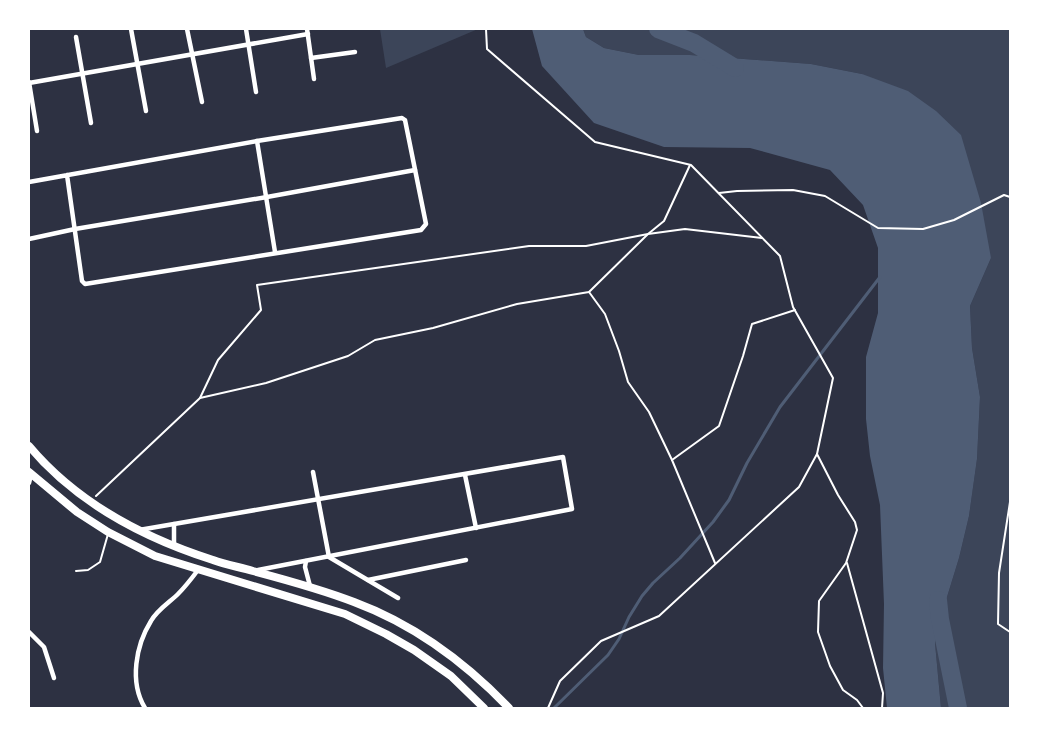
<svg xmlns="http://www.w3.org/2000/svg" width="1039" height="737" viewBox="0 0 1039 737" font-family="'DM Sans',sans-serif">
  <style>
    .green { fill: #3c4559 }
    .water { fill: #4f5d75 }
    .lines { fill: none; stroke-linecap: round; stroke-linejoin: round }
    .stream { stroke: #4f5d75; stroke-width: 3 }
    .river { stroke: #4f5d75; stroke-width: 18 }
    .path { stroke: #fff; stroke-width: 2 }
    .service { stroke: #fff; stroke-width: 2 }
    .minor { stroke: #fff; stroke-width: 4.5 }
    .trunk { stroke: #fff; stroke-width: 8 }
  </style>
  <rect width="100%" height="100%" fill="#2d3142"/>
  <!-- green -->
  <g class="green">
    <polygon points="380,29 478,29 386,68"/>
    <polygon points="583,29 1010,29 1010,708 941,708 935,643 947,597 959,558 969,516 977,459 980,397 972,348 970,306 991,258 862,74 811,64 690,55 639,55 604,48 586,37"/>
  </g>
  <!-- water -->
  <polygon class="water" points="532,29 583,29 586,37 604,48 639,55 690,55 811,64 862,74 908,91 936,111 961,135 981,203 991,258 970,306 972,348 980,397 977,459 969,516 959,558 947,597 935,643 941,708 887,708 883,668 884,604 880,505 870,456 866,419 866,357 878,313 878,248 863,205 830,170 750,148 664,147 594,123 542,66"/>
  <g class="lines">
    <!-- stream -->
    <polyline class="stream" points="554,708 608,655 619,639 629,617 642,596 653,583 680,558 713,522 729,500 747,463 780,407 880,277"/>
    <!-- river -->
    <g class="river">
      <polyline points="658,29 694,43 735,68"/>
      <polyline points="938,600 940,619 958,708"/>
    </g>
    <!-- path -->
    <g class="path">
      <polyline points="486,29 487,49 595,142 691,165 780,256 793,307 833,378 817,454 799,487 659,616 601,641 560,681 548,708"/>
      <polyline points="719,193 737,191 793,190 825,196 878,228 923,229 954,220 1004,195 1010,197"/>
      <polyline points="589,292 605,314 619,351 628,382 649,412 672,460"/>
      <polyline points="200,398 266,383 348,356 375,340 433,328 517,304 589,292 648,234 685,229 762,238"/>
      <polyline points="817,454 838,495 855,522 857,530 846,563 819,601 818,632 830,666 843,690 857,700 863,708"/>
      <polyline points="96,496 200,398 218,360 261,310 257,285 529,246 586,246 648,234 664,221 690,165"/>
      <polyline points="1010,502 999,573 998,624 1010,632"/>
      <polyline points="715,563 672,460 719,426 743,356 752,324 795,310"/>
      <polyline points="847,563 883,693 882,708"/>
    </g>
    <!-- service -->
    <polyline class="service" points="76,571 88,570 100,562 108,534"/>
    <!-- minor -->
    <g class="minor">
      <polyline points="131,29 146,111"/>
      <polyline points="187,29 202,102"/>
      <polyline points="246,29 256,92"/>
      <polyline points="307,29 314,79"/>
      <polyline points="76,37 91,123"/>
      <polyline points="311,58 355,52"/>
      <polyline points="29,82 37,131"/>
      <polyline points="29,83 308,34"/>
      <polyline points="257,141 275,252"/>
      <polyline points="29,182 257,141 402,118 405,120 426,224 421,230 85,284 82,281 67,175"/>
      <polyline points="29,239 75,229 267,197 415,170"/>
      <polyline points="313,472 329,557 398,598"/>
      <polyline points="465,475 476,528"/>
      <polyline points="29,483 31,475"/>
      <polyline points="174,524 174,546"/>
      <polyline points="139,530 563,457 572,509 258,570"/>
      <polyline points="306,561 305,567 310,586"/>
      <polyline points="368,580 466,560"/>
      <polyline points="29,632 44,647 54,678"/>
      <path d="M145 708C129 682 136 645 151 621 157 610 170 602 178 594 186 586 192 578 198 570"/>
    </g>
    <!-- trunk -->
    <g class="trunk">
      <path d="M29 446C76 502 144 538 213 560 226 565 240 567 253 571 287 580 321 589 354 602 413 624 466 663 509 708"/>
      <polyline points="29,472 77,512 108,532 155,556 345,614 386,634 414,650 451,676 484,708"/>
    </g>
  </g>
  <!-- border -->
  <rect width="1039" height="737" fill="none" stroke="#ffffff" stroke-width="60"/>
</svg>
